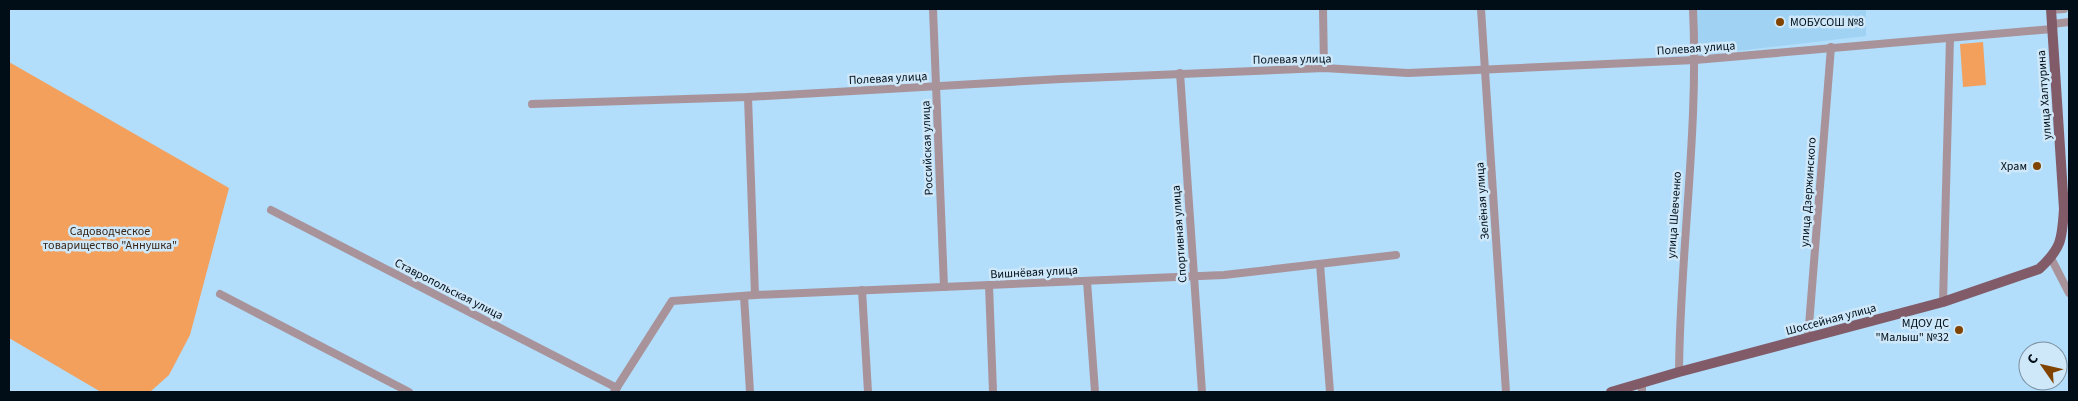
<svg xmlns="http://www.w3.org/2000/svg" width="2078" height="401" viewBox="0 0 2078 401" font-family="'Source Sans 3',sans-serif">
  <style>
    .built { fill: #a0d2f4 }
    .green { fill: #f3a05d }
    .lines { fill: none; stroke-linecap: round; stroke-linejoin: round }
    .minor { stroke: #a9939a; stroke-width: 8 }
    .major { stroke: #815b67; stroke-width: 10 }
    .poi-dot { fill: #804300; stroke: #cee8fa; stroke-width: 2 }
    .labels { text-anchor: middle; stroke-width: 5; stroke-linejoin: round; paint-order: stroke }
    .poi-label { font-size: 12px; fill: #010d17; stroke: #cee8fa; text-anchor: end }
    .street-label { font-size: 12px; fill: #010d17; stroke: #cee8fa }
    .park-label { font-size: 12px; fill: #392617; stroke: #cee8fa }
  </style>
  <rect width="100%" height="100%" fill="#b2ddfb"/>
  <!-- built -->
  <polygon class="built" points="1694,9 1866,9 1866,36 1695,56"/>
  <!-- green -->
  <g class="green">
    <polygon points="1983,42 1986,85 1963,87 1960,44"/>
    <polygon points="9,62 229,188 190,335 169,375 150,392 101,392 9,338"/>
  </g>
  <g class="lines">
    <!-- minor -->
    <g class="minor">
      <polyline points="933,9 944,287"/>
      <polyline points="1323,9 1324,68"/>
      <polyline points="1481,9 1506,392"/>
      <polyline points="2051,10 2064,9"/>
      <polyline points="2052,24 2069,22"/>
      <polyline points="1180,73 1202,392"/>
      <polyline points="748,97 755,295"/>
      <polyline points="532,104 748,97 1061,79 1324,68 1408,73 1695,60 2052,29"/>
      <polyline points="271,210 617,388"/>
      <polyline points="2051,258 2069,293"/>
      <polyline points="1320,264 1330,392"/>
      <polyline points="1087,281 1095,392"/>
      <polyline points="989,285 993,392"/>
      <polyline points="862,290 868,392"/>
      <polyline points="220,294 409,392"/>
      <polyline points="744,296 750,392"/>
      <polyline points="1943,302 1950,38"/>
      <polyline points="1808,338 1831,47"/>
      <path d="M1679 372C1680 251 1699 130 1693 9"/>
      <polyline points="1642,384 1642,392"/>
      <polyline points="614,392 672,301 755,295 1224,275 1396,255"/>
    </g>
    <!-- major -->
    <path class="major" d="M1611 392 1679 372 1943 302 2039 269C2062 248 2062 239 2064 209L2051 9"/>
  </g>
  <!-- markers -->
  <g class="poi-dot">
    <circle cx="1780" cy="22" r="5"/>
    <circle cx="2037" cy="166" r="5"/>
    <circle cx="1959" cy="330" r="5"/>
  </g>
  <g class="labels">
    <!-- poi labels -->
    <g class="poi-label">
      <text x="1790" y="26" text-anchor="start">МОБУСОШ №8</text>
      <text x="2027" y="170">Храм</text>
      <text x="1949" y="327">МДОУ ДС<tspan x="1949" dy="14">"Малыш" №32</tspan></text>
    </g>
    <!-- street labels -->
    <g class="street-label">
      <text transform="translate(1696 48) rotate(-4)" y="4">Полевая улица</text>
      <text transform="translate(1292 59) rotate(-1)" y="4">Полевая улица</text>
      <text transform="translate(888 78) rotate(-3)" y="4">Полевая улица</text>
      <text transform="translate(2044 95) rotate(-94)" y="4">улица Халтурина</text>
      <text transform="translate(927 148) rotate(-92)" y="4">Российская улица</text>
      <text transform="translate(1808 192) rotate(-86)" y="4">улица Дзержинского</text>
      <text transform="translate(1482 201) rotate(-94)" y="4">Зелёная улица</text>
      <text transform="translate(1674 215) rotate(-86)" y="4">улица Шевченко</text>
      <text transform="translate(1179 234) rotate(-94)" y="4">Спортивная улица</text>
      <text transform="translate(1034 272) rotate(-3)" y="4">Вишнёвая улица</text>
      <text transform="translate(449 289) rotate(27)" y="4">Ставропольская улица</text>
      <text transform="translate(1831 319) rotate(-15)" y="4">Шоссейная улица</text>
    </g>
    <!-- park labels -->
    <g class="park-label">
      <text x="110" y="235">Садоводческое<tspan x="110" dy="14">товарищество "Аннушка"</tspan></text>
    </g>
  </g>
  <!-- border -->
  <rect width="2078" height="401" fill="none" stroke="#010d17" stroke-width="20"/>
  <!-- north arrow -->
  <g transform="translate(2043 366) rotate(304)"><circle r="24" fill="#cee8fa" stroke="#7c909f"/>
  <path d="M0-4L9 19L0 12L-9 19Z" fill="#804300"/>
  <text y="-8" font-size="14" font-weight="bold" text-anchor="middle" fill="#010d17">С</text>
  </g>
</svg>
